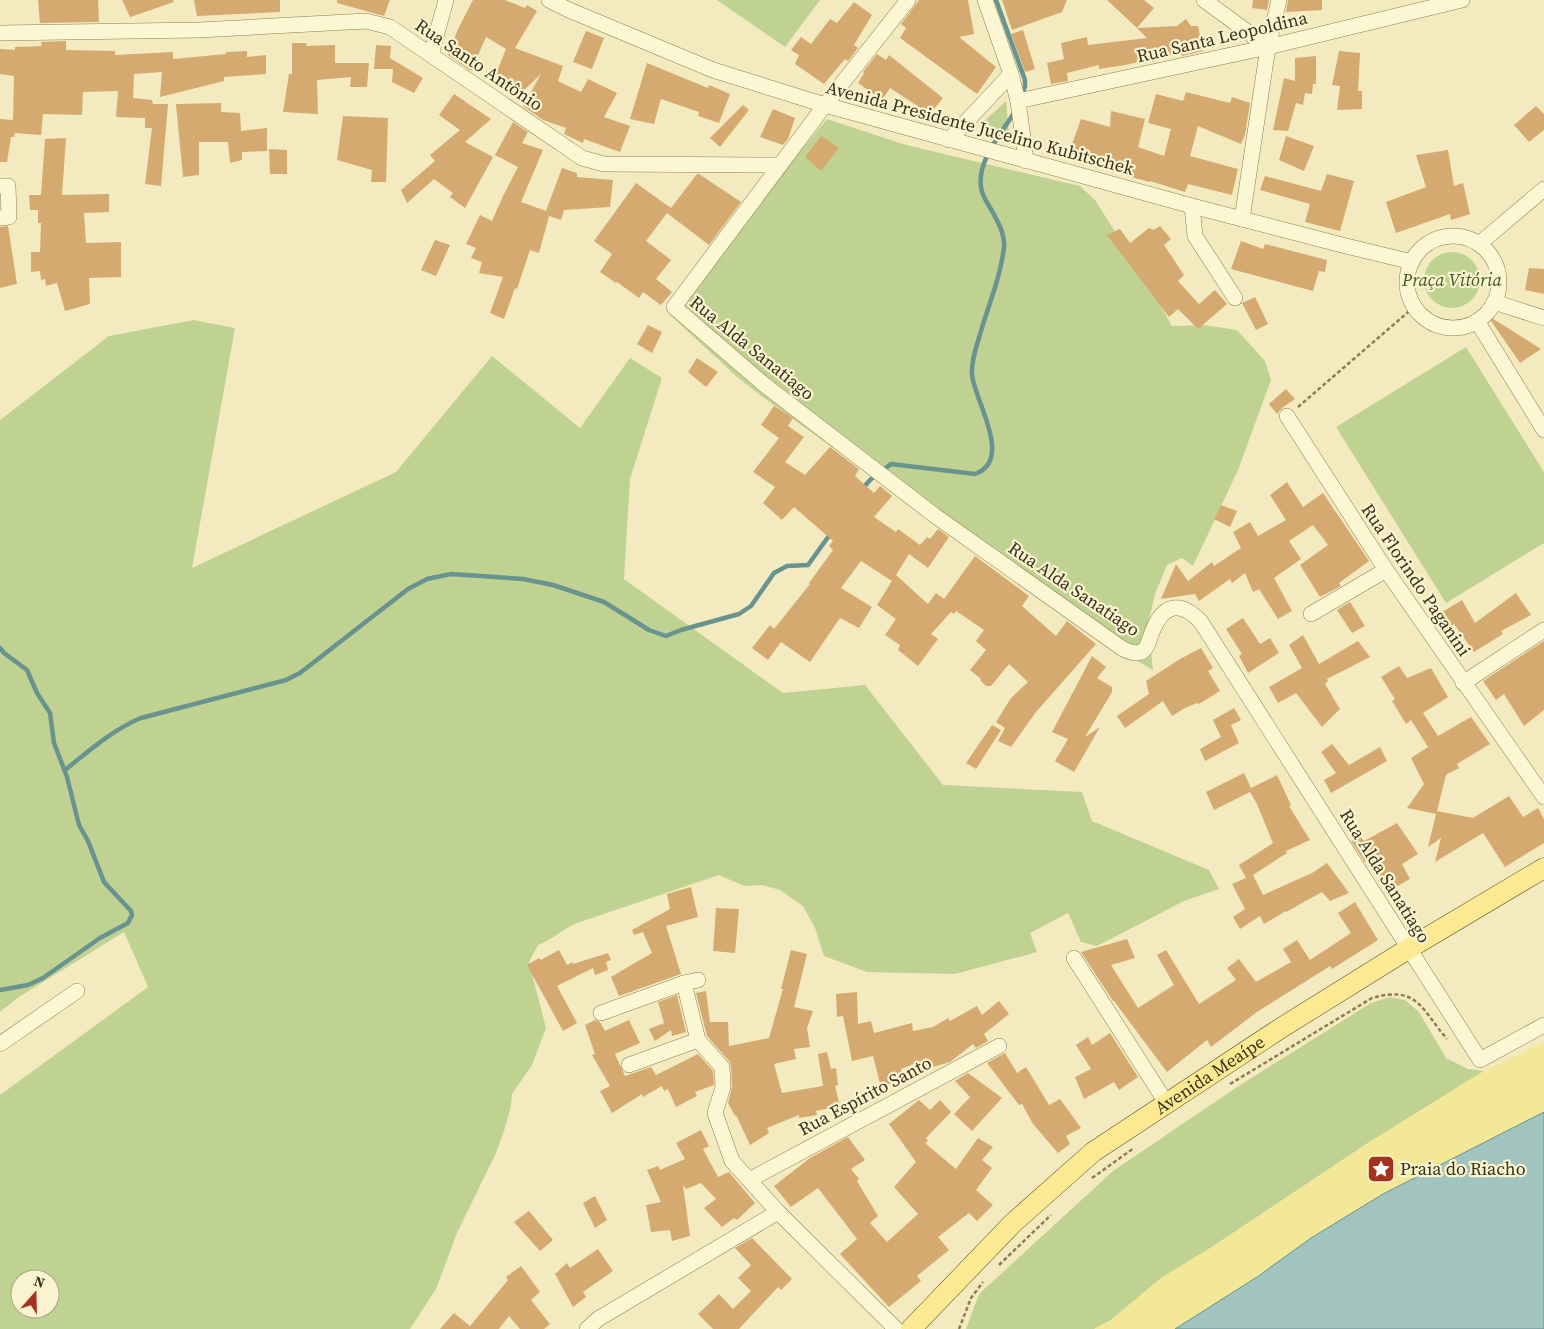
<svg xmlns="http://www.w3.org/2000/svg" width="1544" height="1329" viewBox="0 0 1544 1329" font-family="'Source Serif 4',serif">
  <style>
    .green { fill: #c0d291; fill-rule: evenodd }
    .sand { fill: #f2e898 }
    .water { fill: #a2c4bf; stroke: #68938f }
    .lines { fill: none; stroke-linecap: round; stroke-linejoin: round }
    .stream { stroke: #68938f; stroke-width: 4.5 }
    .building { fill: #d5aa70 }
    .minor-casing { stroke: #8d7c55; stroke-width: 16 }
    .major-casing { stroke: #5b482a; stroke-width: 21 }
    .path { stroke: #8d7c55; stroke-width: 2.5; stroke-dasharray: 4 2.5; stroke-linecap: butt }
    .minor { stroke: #fcf7d3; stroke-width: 15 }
    .major { stroke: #fbea92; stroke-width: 20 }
    .labels { text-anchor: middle; stroke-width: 4.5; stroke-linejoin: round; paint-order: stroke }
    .street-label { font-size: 18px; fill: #3b301b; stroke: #f9f4cf }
    .park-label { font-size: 18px; font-style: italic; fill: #425a1f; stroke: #f9f4cf }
    .poi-label { font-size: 18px; fill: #3b301b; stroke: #f9f4cf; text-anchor: start }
  </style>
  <rect width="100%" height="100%" fill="#f3ebbf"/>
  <!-- green -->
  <g class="green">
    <polygon points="717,0 820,0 785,47"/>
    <polygon points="1006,101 1009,135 980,125"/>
    <polygon points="827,119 906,145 1080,186 1095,200 1149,285 1172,326 1204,325 1237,330 1265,361 1271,380 1238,470 1193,566 1182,558 1167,565 1155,594 1148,624 1153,670 1085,631 760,395 736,376 669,314 697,275"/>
    <circle cx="1452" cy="280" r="28"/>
    <path d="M194 320 235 328 192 568 396 472 492 356 580 428 630 358 662 378 630 479 624 579 783 693 865 685 943 785 1082 792 1092 821 1209 870 1219 889 1184 901 1097 946 1081 942 1068 913 1030 933 1037 952 955 974 867 972 824 956 815 928 803 906 780 890 762 885 744 886 719 875 577 923C563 929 552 940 538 945L529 962 546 1028 532 1065 512 1094 511 1106 504 1131 496 1153 457 1233 436 1289 410 1329H0V1095L148 987 124 932 19 997 0 1012V420L109 336ZM20 1279H50V1309H20Z"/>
    <polygon points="1466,347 1544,472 1544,543 1446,603 1336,427"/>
    <polygon points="1390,997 1405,1000 1419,1012 1446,1058 1468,1069 1484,1071 1368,1143 1212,1247 1161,1278 1111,1320 1094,1329 966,1329 979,1294 1113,1171 1237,1087 1371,1003"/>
  </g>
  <!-- sand -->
  <polygon class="sand" points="1544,1042 1544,1112 1383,1194 1311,1238 1256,1277 1175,1329 1094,1329 1111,1320 1161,1278 1212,1247 1368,1143 1484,1071"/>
  <!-- water -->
  <polygon class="water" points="1544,1112 1544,1329 1175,1329 1257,1277 1311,1238 1383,1194"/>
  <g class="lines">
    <!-- stream -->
    <g class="stream">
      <polyline points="996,0 1025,80 1025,86 1022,97"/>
      <path d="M863 488 871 479 891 464 975 474C1014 460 975 402 972 375 971 360 977 345 981 331 989 304 1001 275 1004 247 1005 234 998 222 992 211 988 204 982 196 981 187 977 161 1001 134 1014 113"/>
      <polyline points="0,648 4,653 27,670 37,693 50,713 54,743 67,777 79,825 88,841 104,882 131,911 132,915 128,923 100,938 43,978 28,985 0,990"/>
      <path d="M65 770C89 751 112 730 141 718L286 680 300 673 408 589 427 579 451 574 523 579 553 585 604 602 649 630 666 636 681 630 739 614 751 606 774 573 787 566 808 565 831 533"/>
    </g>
  </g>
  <!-- building -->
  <g class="building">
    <polygon points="38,0 98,0 99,22 40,23"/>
    <polygon points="122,0 173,0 174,2 130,17"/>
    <polygon points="194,0 280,0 280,12 197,16"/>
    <polygon points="337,0 390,0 384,16 337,3"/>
    <polygon points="473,0 505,0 525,8 527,5 537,11 515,48 563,66 558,81 581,92 588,79 617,93 604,117 630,126 620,152 584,139 583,143 564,134 566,128 543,120 523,106 541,74 523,91 493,81 506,49 486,37 471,71 448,55 458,29"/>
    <polygon points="919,0 968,0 974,34 959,37 996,67 977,94 900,38 906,28 901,24"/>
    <polygon points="1002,0 1067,0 1062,12 1012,30"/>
    <polygon points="1107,0 1144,0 1154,8 1137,28"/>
    <polygon points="1253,0 1269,0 1267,10 1252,8"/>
    <polygon points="1288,0 1322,0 1322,10 1286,12"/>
    <polygon points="854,2 872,15 854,45 858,48 848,61 845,59 824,84 795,64 799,55 791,50 801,37 811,44 830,19 837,23"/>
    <polygon points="1186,19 1191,26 1198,26 1203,51 1182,56 1181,54 1139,60 1139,62 1125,65 1099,69 1099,65 1067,73 1068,81 1051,84 1047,63 1064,59 1061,43 1087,37 1088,45 1147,38 1137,28 1177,26"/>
    <polygon points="1023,30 1035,69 1025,72 1011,34"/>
    <polygon points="586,31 604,38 592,69 573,62"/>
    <polygon points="66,41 66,50 115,51 115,55 173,52 173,59 226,54 226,52 247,51 247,57 266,55 266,74 224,77 224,81 160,97 162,72 134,74 133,98 152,100 153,104 168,104 161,186 145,184 152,128 145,128 145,118 116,117 118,91 83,92 82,115 43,114 41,135 15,133 14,137 11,137 7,162 0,162 0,119 13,120 14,76 0,74 0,49 15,50 15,47 42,46 41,42"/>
    <polygon points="292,43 307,43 306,46 335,45 335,63 369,63 367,87 350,87 351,77 317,80 318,114 283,112 289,74 292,74"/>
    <polygon points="376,45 391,46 390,58 423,78 414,93 392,82 393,69 374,69"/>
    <polygon points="1339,51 1360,53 1358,91 1362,91 1362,109 1337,110 1340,86 1332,85"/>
    <polygon points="877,54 886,60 889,55 943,98 930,114 890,88 882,100 858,83 864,73 863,72"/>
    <polygon points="1316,56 1316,84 1313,84 1312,94 1305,93 1303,105 1296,103 1288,131 1273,130 1284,78 1295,81 1295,58"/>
    <polygon points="647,63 708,88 709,85 730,94 719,123 698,116 699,112 661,99 654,124 630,119"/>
    <polygon points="1186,92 1230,103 1232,97 1250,103 1245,135 1241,144 1198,126 1190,156 1238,169 1232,195 1188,184 1185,192 1150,181 1150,182 1127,176 1128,174 1102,167 1104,161 1070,150 1081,119 1110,127 1111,111 1145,119 1138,147 1164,156 1171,129 1148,123 1156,94 1183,101"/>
    <polygon points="454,94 491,119 465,142 493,157 465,208 450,197 453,193 434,179 407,203 401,190 435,161 430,155 460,130 439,115"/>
    <polygon points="221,103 221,112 240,113 241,131 267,128 267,151 242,152 242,160 230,163 228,142 199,142 199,175 183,177 176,104"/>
    <polygon points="743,105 749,110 720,147 710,138"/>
    <polygon points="1536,106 1544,114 1544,130 1529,142 1514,125"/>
    <polygon points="773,109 795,118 788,139 783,145 760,137"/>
    <polygon points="343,116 388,118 386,182 371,182 372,170 337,160"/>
    <polygon points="513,122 528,132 522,143 543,150 521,202 546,211 562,168 577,173 577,177 613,180 610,207 564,210 561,220 549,216 539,253 530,250 517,289 515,288 504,319 490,313 503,277 479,273 482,262 471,258 476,248 466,244 480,215 492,221 503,196 518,167 495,155"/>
    <polygon points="821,136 839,148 821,171 805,157"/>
    <polygon points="1286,136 1314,146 1304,171 1279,160"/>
    <polygon points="66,138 62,195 109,194 109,212 84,213 86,243 121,242 121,277 89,278 90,304 65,311 57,283 46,286 45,279 41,280 40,271 31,272 31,252 40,252 41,223 38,223 38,210 30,210 29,195 41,195 45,139"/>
    <polygon points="269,149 287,150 287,174 270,174"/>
    <polygon points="1448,150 1454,186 1463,183 1470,214 1451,220 1450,214 1396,233 1386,202 1426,187 1416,155"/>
    <polygon points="697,174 699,174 741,202 709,245 667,213 646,241 671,260 656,279 672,292 661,305 643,292 639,298 617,282 616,283 600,272 612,254 594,241 636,183 671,208"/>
    <polygon points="1327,174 1354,181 1340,231 1305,222 1310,204 1260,190 1265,176 1321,191"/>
    <polygon points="8,226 17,284 0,288 0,227"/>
    <polygon points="1160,226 1171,239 1164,245 1184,275 1178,281 1199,304 1215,290 1227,304 1198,329 1178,309 1169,317 1107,235 1120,229 1130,243 1149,228 1154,230"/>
    <polygon points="435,240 450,245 436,276 421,270"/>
    <polygon points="1241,241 1263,249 1265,244 1327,260 1325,272 1319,271 1313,291 1231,269"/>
    <polygon points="1529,268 1544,269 1544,294 1525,290"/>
    <polygon points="1255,297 1268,324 1256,330 1242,303"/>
    <polygon points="1487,315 1541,349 1520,363"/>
    <polygon points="648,325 662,332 652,353 637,344"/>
    <polygon points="697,358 718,372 706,387 688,372"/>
    <polygon points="1286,389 1295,399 1282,408 1277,414 1269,404"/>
    <polygon points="774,406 793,418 788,426 804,437 785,462 805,475 830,447 859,469 855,476 874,493 880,486 892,496 874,517 896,532 898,529 920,545 927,537 930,539 938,529 949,537 928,568 909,554 896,575 928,604 936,593 944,599 975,556 1029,596 1022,606 1056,636 1067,621 1096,644 1036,712 1011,747 998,741 1005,728 996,722 1011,698 1028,682 1009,664 991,686 986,686 980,680 981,679 970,670 986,650 976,641 984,630 956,611 954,614 951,612 931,634 938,639 918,666 898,650 900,645 885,635 896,619 877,605 895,576 892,581 861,561 841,588 872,607 859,628 840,618 810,662 781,642 768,660 752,648 770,625 774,629 810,584 809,583 833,550 829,546 833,541 794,507 782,520 763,503 775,487 753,472 779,438 761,425"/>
    <polygon points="1287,482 1303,507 1323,493 1369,561 1339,583 1341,586 1320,597 1300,565 1328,545 1313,525 1289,541 1301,559 1274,578 1292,611 1278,619 1259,589 1253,592 1245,573 1232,583 1230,579 1199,601 1195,594 1161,599 1176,564 1188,581 1212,562 1214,566 1241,548 1233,532 1250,522 1258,536 1286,520 1270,495"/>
    <polygon points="1221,505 1237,511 1230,527 1214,519"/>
    <polygon points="1516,593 1531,615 1501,631 1503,634 1474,652 1454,624 1450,626 1442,612 1462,600 1475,623"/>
    <polygon points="1350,602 1365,626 1352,633 1337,610"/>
    <polygon points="1243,618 1260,644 1270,638 1279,653 1248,673 1239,656 1242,654 1226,629"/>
    <polygon points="1303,635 1319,664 1358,641 1370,657 1327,679 1328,681 1325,684 1340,709 1322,727 1296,693 1278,703 1269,687 1302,668 1289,645"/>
    <polygon points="1544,641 1544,710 1524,726 1504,694 1496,700 1483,681"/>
    <polygon points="1201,648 1213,668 1208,671 1220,691 1199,704 1197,703 1185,708 1172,716 1163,701 1125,728 1117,716 1149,694 1146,681 1180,659"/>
    <polygon points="1092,656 1106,667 1097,678 1112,687 1112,692 1085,737 1100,727 1074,772 1055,761 1068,739 1052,732"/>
    <polygon points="1399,666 1407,678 1431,668 1448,697 1423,713 1438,736 1471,717 1490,744 1457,764 1459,768 1446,775 1437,811 1473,818 1509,796 1523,817 1538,808 1544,819 1544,843 1505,867 1483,833 1435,862 1441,838 1428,847 1436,814 1407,808 1424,784 1411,758 1428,747 1411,720 1406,724 1392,701 1395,699 1381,677"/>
    <polygon points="1234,708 1241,720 1231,725 1239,743 1205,761 1200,749 1221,737 1213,720"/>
    <polygon points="992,725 1001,730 976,769 966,763"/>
    <polygon points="1332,744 1349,765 1380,747 1387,761 1331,793 1324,780 1336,773 1321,752"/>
    <polygon points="1244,773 1251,788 1277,775 1291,805 1289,806 1310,840 1286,851 1287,853 1253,875 1263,895 1312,873 1327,863 1349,893 1330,901 1322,892 1286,912 1286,911 1264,924 1260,916 1240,929 1233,917 1245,909 1232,884 1246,878 1239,865 1273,843 1257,804 1250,792 1214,810 1206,792"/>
    <polygon points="1397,823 1418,854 1402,864 1410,879 1396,887 1391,879 1384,882 1371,858 1365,862 1351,841 1360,836 1364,841"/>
    <polygon points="691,887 698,917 666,926 681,974 619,996 611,977 652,953 643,932 634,935 632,930 670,909 667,894"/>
    <polygon points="1355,902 1378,940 1332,969 1330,966 1257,1012 1211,1047 1207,1040 1167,1072 1114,1001 1113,1001 1081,952 1127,939 1135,958 1111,965 1138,1008 1174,985 1157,955 1166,950 1199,1004 1236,980 1227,968 1239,959 1256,982 1291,962 1283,949 1297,940 1310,960 1351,933 1338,913"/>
    <polygon points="716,908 739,909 735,953 713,951"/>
    <polygon points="559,950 567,965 573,962 573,964 608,953 611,960 606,962 608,970 595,975 593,968 557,986 577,1023 563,1031 527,965 539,958 541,960"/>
    <polygon points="791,950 807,954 794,1007 813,1011 807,1028 810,1047 794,1049 796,1059 774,1064 782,1093 823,1086 818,1054 827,1052 831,1069 836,1068 838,1085 835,1086 840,1106 816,1111 817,1115 799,1118 799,1115 767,1128 769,1133 750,1145 736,1115 735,1116 728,1103 732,1087 731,1066 729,1061 707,1036 696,993 706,991 710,1022 728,1022 729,1046 769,1038 783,989 781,989"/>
    <polygon points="857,992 858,1024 871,1021 874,1033 912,1023 913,1031 933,1027 948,1018 950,1021 977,1006 982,1015 999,1001 1009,1014 984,1034 988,1041 976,1048 973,1044 950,1062 926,1069 924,1060 901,1069 903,1079 881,1087 873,1056 852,1061 843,1016 837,1017 836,994"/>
    <polygon points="677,995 686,1032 672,1036 671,1030 655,1041 649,1029 664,1023 658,1002"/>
    <polygon points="595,1020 600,1022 605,1031 629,1020 640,1043 615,1054 625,1076 651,1067 656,1075 698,1054 713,1071 714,1085 695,1092 697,1096 676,1107 668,1089 664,1091 662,1086 643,1097 642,1094 612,1113 600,1091 610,1086 592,1055 595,1054 585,1025"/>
    <polygon points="1110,1033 1138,1077 1119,1090 1114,1082 1084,1099 1075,1077 1091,1069 1076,1045 1088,1037 1092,1045"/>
    <polygon points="1005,1053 1017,1073 1026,1067 1049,1105 1060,1099 1081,1128 1066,1136 1070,1144 1058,1153 1033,1124 1022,1104 1019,1105 987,1063"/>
    <polygon points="968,1073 1002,1098 972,1131 954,1114 970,1097 955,1081"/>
    <polygon points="919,1100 930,1110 940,1100 951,1112 926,1138 928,1141 925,1143 956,1169 978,1138 993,1147 982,1160 992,1168 976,1190 993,1205 977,1221 969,1213 938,1237 949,1250 917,1276 921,1281 889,1307 840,1254 857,1239 818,1188 791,1207 774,1186 810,1158 848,1137 865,1160 851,1169 859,1179 857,1181 878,1216 870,1223 887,1242 918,1214 894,1187 916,1162 889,1124"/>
    <polygon points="701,1130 709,1146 703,1149 718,1177 729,1172 755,1203 737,1220 734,1218 722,1227 704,1208 716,1199 701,1183 686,1189 683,1185 690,1236 672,1241 670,1230 651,1232 646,1205 661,1202 647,1170 658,1166 660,1170 685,1159 676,1143"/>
    <polygon points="595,1196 607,1220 595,1228 583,1203"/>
    <polygon points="529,1211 553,1240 540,1251 514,1222"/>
    <polygon points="752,1238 792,1279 781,1290 778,1287 739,1329 713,1329 698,1314 719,1294 733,1309 751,1291 738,1278 751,1265 735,1248"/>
    <polygon points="598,1249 613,1271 583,1292 586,1297 573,1307 555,1274 567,1263 570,1268"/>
    <polygon points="521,1266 540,1292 531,1300 550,1324 544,1329 520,1329 509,1316 499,1329 440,1329 454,1313 470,1326 508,1280 506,1277"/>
  </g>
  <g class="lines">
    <!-- minor casing -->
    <g class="minor-casing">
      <g id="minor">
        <polyline points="549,0 569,10 713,70 825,105 1192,206 1342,245 1412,262"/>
        <path d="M908 0 825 105 674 307 766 386 934 515 1123 649C1130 652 1139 656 1145 649 1149 644 1150 636 1153 630 1164 603 1181 601 1201 622L1480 1060 1544 1025"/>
        <polyline points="985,0 1011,74 1018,101 1026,161"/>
        <polyline points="1204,0 1268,47"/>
        <polyline points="0,33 199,30 366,21 390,27 582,158 604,164 779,165"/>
        <polyline points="431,55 446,0"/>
        <polyline points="1018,101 1268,47 1462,0"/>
        <polyline points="949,140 1011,74"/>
        <polyline points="0,186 8,186 9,217 0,218"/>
        <polyline points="1192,206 1195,236 1235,298"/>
        <polyline points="1242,219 1268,47 1279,0"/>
        <circle cx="1453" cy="282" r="46"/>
        <polyline points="1479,244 1544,189"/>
        <polyline points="1494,302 1544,318"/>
        <polyline points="1477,321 1544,430"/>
        <polyline points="1287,416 1386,570 1544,797"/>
        <polyline points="1311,614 1386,570"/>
        <polyline points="1463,683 1544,630"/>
        <polyline points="1074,958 1167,1104"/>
        <polyline points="684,983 698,1040 722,1067 723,1087 715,1113 732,1161 778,1212 896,1329"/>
        <polyline points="601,1013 684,983 698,980"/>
        <polyline points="0,1044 77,991"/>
        <polyline points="629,1065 698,1040"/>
        <polyline points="749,1180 999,1046"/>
        <polyline points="587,1329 598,1319 778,1212"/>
      </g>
    </g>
    <!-- major casing -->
    <g class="major-casing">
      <g id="major">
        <path id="s1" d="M911 1329 1013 1223 1093 1152 1281 1028 1408 949 1544 868"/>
      </g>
    </g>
    <!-- path -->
    <g class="path">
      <polyline points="1298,407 1414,307"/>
      <path d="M1230 1084 1372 998C1418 985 1421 1009 1447 1039"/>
      <polyline points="1092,1178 1134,1148"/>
      <polyline points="999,1265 1051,1215"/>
      <polyline points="959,1329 971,1298 983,1282"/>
    </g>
    <!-- minor -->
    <use href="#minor" class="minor"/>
    <!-- major -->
    <use href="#major" class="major"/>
  </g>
  <!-- icons -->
  <defs>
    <g id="sight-square" transform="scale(1.4375)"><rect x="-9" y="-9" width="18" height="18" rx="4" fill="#a3321e" stroke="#f9f4cf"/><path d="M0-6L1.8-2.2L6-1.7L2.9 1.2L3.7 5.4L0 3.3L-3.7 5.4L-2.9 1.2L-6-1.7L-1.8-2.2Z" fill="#fff"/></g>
  </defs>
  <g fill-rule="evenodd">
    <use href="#sight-square" x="1381" y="1169"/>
  </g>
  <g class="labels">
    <!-- street labels -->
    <g class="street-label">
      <text transform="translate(1222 37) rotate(-13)" y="6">Rua Santa Leopoldina</text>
      <text transform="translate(479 65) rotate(34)" y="6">Rua Santo Antônio</text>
      <text transform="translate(980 128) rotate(15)" y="6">Avenida Presidente Jucelino Kubitschek</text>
      <text transform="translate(752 348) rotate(39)" y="6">Rua Alda Sanatiago</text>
      <text transform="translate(1416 580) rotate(56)" y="6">Rua Florindo Paganini</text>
      <text transform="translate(1074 589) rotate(34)" y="6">Rua Alda Sanatiago</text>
      <text transform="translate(1385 876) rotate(58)" y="6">Rua Alda Sanatiago</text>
      <text dy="6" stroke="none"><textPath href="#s1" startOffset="394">Avenida Meaípe</textPath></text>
      <text transform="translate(865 1096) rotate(-28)" y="6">Rua Espírito Santo</text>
    </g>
    <!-- park labels -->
    <g class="park-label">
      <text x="1452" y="286">Praça Vitória</text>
    </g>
    <!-- poi labels -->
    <g class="poi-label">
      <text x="1400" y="1175">Praia do Riacho</text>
    </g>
  </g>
  <!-- north arrow -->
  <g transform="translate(35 1294) rotate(20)"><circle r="24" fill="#f9f4cf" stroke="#ada687"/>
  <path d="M0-4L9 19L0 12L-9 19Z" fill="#a3321e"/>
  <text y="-8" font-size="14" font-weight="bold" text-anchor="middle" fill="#3b301b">N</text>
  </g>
</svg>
